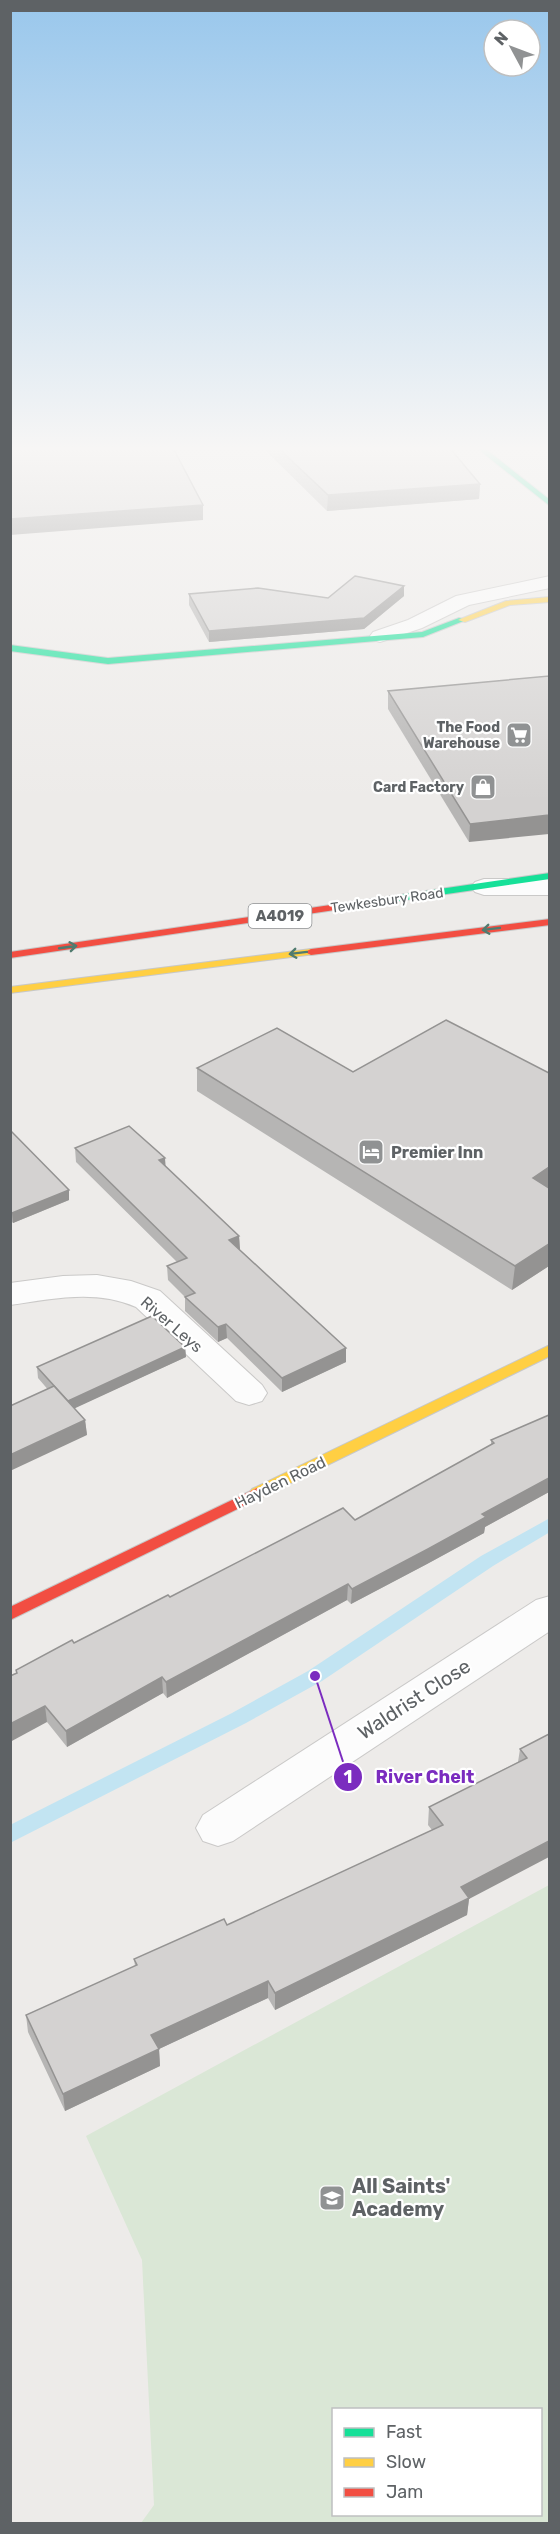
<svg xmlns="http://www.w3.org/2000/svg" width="560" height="2534" viewBox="0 0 560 2534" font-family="Rubik,sans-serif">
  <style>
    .green { fill: #dae7d6; fill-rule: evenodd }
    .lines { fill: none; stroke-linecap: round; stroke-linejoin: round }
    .stream { fill: #c2e4f2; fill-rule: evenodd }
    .street-casing { stroke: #cac9c8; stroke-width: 2 }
    .fast-casing { stroke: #c7c8c8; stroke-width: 2 }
    .slow-casing { stroke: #c7c8c8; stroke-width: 2 }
    .jam-casing { stroke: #c7c8c8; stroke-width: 2 }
    .street { fill: #fcfcfc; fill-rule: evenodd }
    .fast { fill: #16e098; fill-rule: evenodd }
    .slow { fill: #ffcf43; fill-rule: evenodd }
    .jam { fill: #f24e42; fill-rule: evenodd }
    .wall { fill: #b6b5b4 }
    .shaded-wall { fill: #949392 }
    .building { fill: #d4d2d1; stroke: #949392; stroke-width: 1.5 }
    .oneway { stroke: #507b6f }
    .labels { text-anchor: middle; stroke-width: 4.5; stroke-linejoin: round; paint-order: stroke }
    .far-poi-label { font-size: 14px; font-weight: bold; fill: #5e6265; stroke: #fff; text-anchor: end }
    .far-street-label { font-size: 14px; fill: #5e6265; stroke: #fff }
    .shield { fill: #fff; stroke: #8e9193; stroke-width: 1.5 }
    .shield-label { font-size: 15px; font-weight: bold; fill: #5e6265 }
    .poi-label { font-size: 16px; font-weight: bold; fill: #5e6265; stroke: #fff; text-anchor: start }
    .street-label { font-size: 16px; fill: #5e6265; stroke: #fff }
    .near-street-label { font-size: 20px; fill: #5e6265; stroke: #fff }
    .near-poi-label { font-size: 20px; font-weight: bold; fill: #5e6265; stroke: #fff; text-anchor: start }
    .leader { fill: none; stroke: #7b2cbf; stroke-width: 2 }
    .callout-dot { fill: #7b2cbf; stroke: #fff; stroke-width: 2 }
    .mark-label { font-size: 18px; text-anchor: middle; font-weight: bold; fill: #fff }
    .callout-label { font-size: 18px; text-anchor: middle; font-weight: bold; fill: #7b2cbf; stroke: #fff; stroke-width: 4.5; stroke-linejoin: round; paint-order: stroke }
  </style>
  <rect width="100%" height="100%" fill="#edebe9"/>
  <!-- green -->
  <path class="green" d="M549 1885V2523H141L154 2505 142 2260 86 2136ZM334 2410H540V2514H334Z"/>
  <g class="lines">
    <!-- stream -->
    <polygon class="stream" points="550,1518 550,1532 493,1566 322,1681 246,1723 10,1843 10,1825 232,1713 308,1671 481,1556"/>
    <!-- street casing -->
    <g class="street-casing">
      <g id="street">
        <polygon points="550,576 550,588 469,605 422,628 380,642 373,640 370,636 373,632 408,620 456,596"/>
        <polygon points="484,879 550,879 550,895 484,895 475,892 471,887 475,882"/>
        <path d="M97 1275 131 1281 160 1291 262 1385 267 1393 262 1401 249 1405 236 1401 136 1307C95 1289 53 1299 10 1305V1283L63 1276Z"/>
        <polygon points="550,1596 550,1631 233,1841 218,1846 203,1841 196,1828 203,1815 536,1600"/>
      </g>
    </g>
    <!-- fast casing -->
    <g class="fast-casing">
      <g id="fast">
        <polygon points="474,446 482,446 550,500 550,506"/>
        <polygon points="459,618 466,620 423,637 108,664 10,651 10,645 108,658 422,632"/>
        <polygon points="550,873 550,879 378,904 373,901 378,898"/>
      </g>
    </g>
    <!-- slow casing -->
    <g class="slow-casing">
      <g id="slow">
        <polygon points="550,597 550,602 510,605 465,622 458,620 506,601"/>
        <polygon points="311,949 315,950 315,954 10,993 10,987"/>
        <polygon points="550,1345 550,1356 262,1497 252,1497 249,1493 252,1489"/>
      </g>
    </g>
    <!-- jam casing -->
    <g class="jam-casing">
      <g id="jam">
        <polygon points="378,898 383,901 382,903 10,958 10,952"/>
        <polygon points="550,919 550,925 311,955 305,952 311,949"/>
        <polygon points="257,1488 262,1489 265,1493 262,1497 10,1620 10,1607"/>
      </g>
    </g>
    <!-- street -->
    <use href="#street" class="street"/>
    <!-- fast -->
    <use href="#fast" class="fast"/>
    <!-- slow -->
    <use href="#slow" class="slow"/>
    <!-- jam -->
    <use href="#jam" class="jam"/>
  </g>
  <!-- wall -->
  <g class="wall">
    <polygon points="261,446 448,446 480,484 479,499 327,511"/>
    <polygon points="189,594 328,598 404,596 364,629 209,642 189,605"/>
    <polygon points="549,676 469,842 388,709 388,691"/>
    <polygon points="197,1068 353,1072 549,1073 549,1266 512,1290 197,1091"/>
    <polygon points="10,1130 69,1200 13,1223 10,1220"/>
    <polygon points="75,1148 165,1167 239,1236 240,1250 346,1348 346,1362 282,1392 227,1338 218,1342 185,1311 185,1297 168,1280 167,1266 177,1262 76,1162"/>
    <polygon points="185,1347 186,1357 74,1408 85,1420 87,1435 38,1378 37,1367"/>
    <polygon points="549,1415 549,1492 485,1527 484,1533 427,1564 351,1604 347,1600 167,1698 163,1693 67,1747 47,1722 16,1673 16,1670 170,1597 355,1520 491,1445 491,1440"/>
    <polygon points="549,1734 469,1899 467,1915 275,2010 268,1998 159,2049 160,2066 65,2111 28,2032 26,2015 135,1966 134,1959 227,1925 432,1830 428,1825 429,1807 518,1762 520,1749"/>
  </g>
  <!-- shaded-wall -->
  <g class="shaded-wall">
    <polygon points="480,484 479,499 327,511 328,495"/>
    <polygon points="203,505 203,520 10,535 10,519"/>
    <polygon points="404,586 404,596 364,629 209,642 209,631"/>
    <polygon points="549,815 549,834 469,842 470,824"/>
    <polygon points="165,1158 166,1172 159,1160"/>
    <polygon points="549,1167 549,1189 533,1178"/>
    <polygon points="69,1190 69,1200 13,1223 12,1213"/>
    <polygon points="239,1236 240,1250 229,1240"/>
    <polygon points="549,1244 549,1266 512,1290 515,1266"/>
    <polygon points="226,1324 227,1338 218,1342 218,1327"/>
    <polygon points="185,1347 186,1357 69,1411 68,1401"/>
    <polygon points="346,1348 346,1362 282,1392 282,1378"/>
    <polygon points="85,1420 87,1435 10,1471 10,1455"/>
    <polygon points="549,1478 549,1492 485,1527 484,1533 427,1564 351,1604 352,1589 482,1514"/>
    <polygon points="348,1584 347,1600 167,1698 166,1682"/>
    <polygon points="162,1677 163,1693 67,1747 66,1731"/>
    <polygon points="45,1706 47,1722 10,1742 10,1724"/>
    <polygon points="549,1841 549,1857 469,1899 467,1915 275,2010 275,1993 461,1887"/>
    <polygon points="268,1981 268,1998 159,2049 160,2066 65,2111 63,2094 151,2035"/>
  </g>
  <!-- building -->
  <g class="building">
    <polygon points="72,446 172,446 203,505 10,519 10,450"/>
    <polygon points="276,446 448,446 480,484 328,495"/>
    <polygon points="355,576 404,586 364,618 209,631 189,594 258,588 328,598"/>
    <polygon points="549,676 549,815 470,824 388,691"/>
    <polygon points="446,1020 549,1073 549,1167 533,1178 549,1188 549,1244 515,1266 197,1068 277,1028 353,1072"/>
    <polygon points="129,1126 165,1158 159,1160 239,1236 229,1240 346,1348 282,1378 226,1324 218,1327 185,1297 195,1293 167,1266 187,1258 75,1148"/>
    <polygon points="10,1130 69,1190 12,1213 10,1211"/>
    <polygon points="152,1316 185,1347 68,1401 37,1367"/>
    <polygon points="54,1386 85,1420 10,1455 10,1406"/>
    <polygon points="549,1415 549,1478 482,1514 486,1517 428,1549 352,1589 348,1584 166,1682 162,1677 66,1731 45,1706 10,1724 10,1676 17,1673 16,1670 72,1640 74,1643 168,1595 170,1597 343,1508 355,1520 494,1443 491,1440"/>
    <polygon points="549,1734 549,1841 461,1887 469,1898 275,1993 268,1981 151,2035 159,2049 63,2094 26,2015 137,1965 134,1959 224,1919 227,1925 443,1825 429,1807 527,1758 520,1749"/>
  </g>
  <!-- one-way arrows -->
  <defs><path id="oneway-shaft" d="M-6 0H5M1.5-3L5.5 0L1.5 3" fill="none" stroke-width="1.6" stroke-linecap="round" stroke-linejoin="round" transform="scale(1.5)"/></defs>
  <g class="oneway">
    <use href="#oneway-shaft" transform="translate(491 929) rotate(173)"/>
    <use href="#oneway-shaft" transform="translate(68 947) rotate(-8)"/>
    <use href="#oneway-shaft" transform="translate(298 953) rotate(173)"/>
  </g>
  <!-- sky -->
  <linearGradient id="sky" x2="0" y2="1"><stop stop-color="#99c7ec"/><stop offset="0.56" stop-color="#f7f6f5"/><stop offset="1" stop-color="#f7f6f5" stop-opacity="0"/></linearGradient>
  <rect width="560" height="801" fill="url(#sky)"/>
  <!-- icons -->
  <defs>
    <g id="supermarket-square" transform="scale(1.35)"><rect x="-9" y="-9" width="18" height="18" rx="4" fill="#909293" stroke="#fff"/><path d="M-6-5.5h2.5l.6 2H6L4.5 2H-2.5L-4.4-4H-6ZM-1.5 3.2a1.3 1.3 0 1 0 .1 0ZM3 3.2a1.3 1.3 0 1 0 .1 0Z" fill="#fff"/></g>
    <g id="shop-square" transform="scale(1.35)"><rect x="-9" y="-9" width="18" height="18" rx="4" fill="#909293" stroke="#fff"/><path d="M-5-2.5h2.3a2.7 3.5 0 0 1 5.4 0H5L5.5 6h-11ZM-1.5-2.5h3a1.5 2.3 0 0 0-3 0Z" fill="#fff"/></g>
    <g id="hotel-square" transform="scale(1.35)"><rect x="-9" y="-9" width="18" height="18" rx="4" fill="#909293" stroke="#fff"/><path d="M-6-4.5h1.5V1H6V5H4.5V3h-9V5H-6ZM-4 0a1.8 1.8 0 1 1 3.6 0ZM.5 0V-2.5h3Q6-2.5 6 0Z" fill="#fff"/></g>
    <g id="school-square" transform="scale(1.35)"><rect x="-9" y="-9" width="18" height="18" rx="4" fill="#909293" stroke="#fff"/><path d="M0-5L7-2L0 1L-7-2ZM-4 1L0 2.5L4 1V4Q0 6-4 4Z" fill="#fff"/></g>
  </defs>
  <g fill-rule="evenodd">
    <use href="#supermarket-square" x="519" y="735"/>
    <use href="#shop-square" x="483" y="787"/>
    <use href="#hotel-square" x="371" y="1152"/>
    <use href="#school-square" x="332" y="2198"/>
  </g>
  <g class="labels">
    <!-- far-poi labels -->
    <g class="far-poi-label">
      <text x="500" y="732">The Food<tspan x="500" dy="16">Warehouse</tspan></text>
      <text x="464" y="792">Card Factory</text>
    </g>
    <!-- far-street labels -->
    <g class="far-street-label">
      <text transform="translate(387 900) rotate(-8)" y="5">Tewkesbury Road</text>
    </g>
    <!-- shield labels -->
    <rect class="shield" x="248.5" y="904" width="63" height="24" rx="4.5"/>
    <g class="shield-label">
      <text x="280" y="921">A4019</text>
    </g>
    <!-- poi labels -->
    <g class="poi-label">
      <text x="391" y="1158">Premier Inn</text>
    </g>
    <!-- street labels -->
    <g class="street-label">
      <text transform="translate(172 1324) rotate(41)" y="6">River Leys</text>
      <text transform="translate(280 1482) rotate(-26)" y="6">Hayden Road</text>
    </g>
    <!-- near-street labels -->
    <g class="near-street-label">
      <text transform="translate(414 1699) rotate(-33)" y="7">Waldrist Close</text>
    </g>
    <!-- near-poi labels -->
    <g class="near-poi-label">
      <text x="352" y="2193">All Saints'<tspan x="352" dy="23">Academy</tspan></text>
    </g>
  </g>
  <!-- callouts -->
  <path class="leader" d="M315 1676L348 1777"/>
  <g class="callout-dot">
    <circle cx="315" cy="1676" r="6"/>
    <circle cx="348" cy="1777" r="15"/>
  </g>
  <g class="mark-label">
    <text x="348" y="1783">1</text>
  </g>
  <g class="callout-label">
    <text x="425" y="1783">River Chelt</text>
  </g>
  <!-- border -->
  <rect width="560" height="2534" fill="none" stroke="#5e6265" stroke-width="24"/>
  <!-- legend -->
  <rect x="332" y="2408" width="210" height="108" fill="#ffffff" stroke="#bfc0c1" stroke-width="1.5"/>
  <rect x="344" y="2428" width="30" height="9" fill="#16e098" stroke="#bfc0c1" stroke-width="1.5"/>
  <text x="386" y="2438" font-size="18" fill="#5e6265">Fast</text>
  <rect x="344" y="2458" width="30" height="9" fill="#ffcf43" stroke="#bfc0c1" stroke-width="1.5"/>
  <text x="386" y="2468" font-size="18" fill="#5e6265">Slow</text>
  <rect x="344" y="2488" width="30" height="9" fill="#f24e42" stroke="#bfc0c1" stroke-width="1.5"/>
  <text x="386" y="2498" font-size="18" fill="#5e6265">Jam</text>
  <!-- north arrow -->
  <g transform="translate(512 48) rotate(311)"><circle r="28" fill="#ffffff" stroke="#bfc0c1" stroke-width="1.5"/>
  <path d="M0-4.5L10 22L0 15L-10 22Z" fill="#909293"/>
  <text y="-9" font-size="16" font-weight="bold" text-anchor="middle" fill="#5e6265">N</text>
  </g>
</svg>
